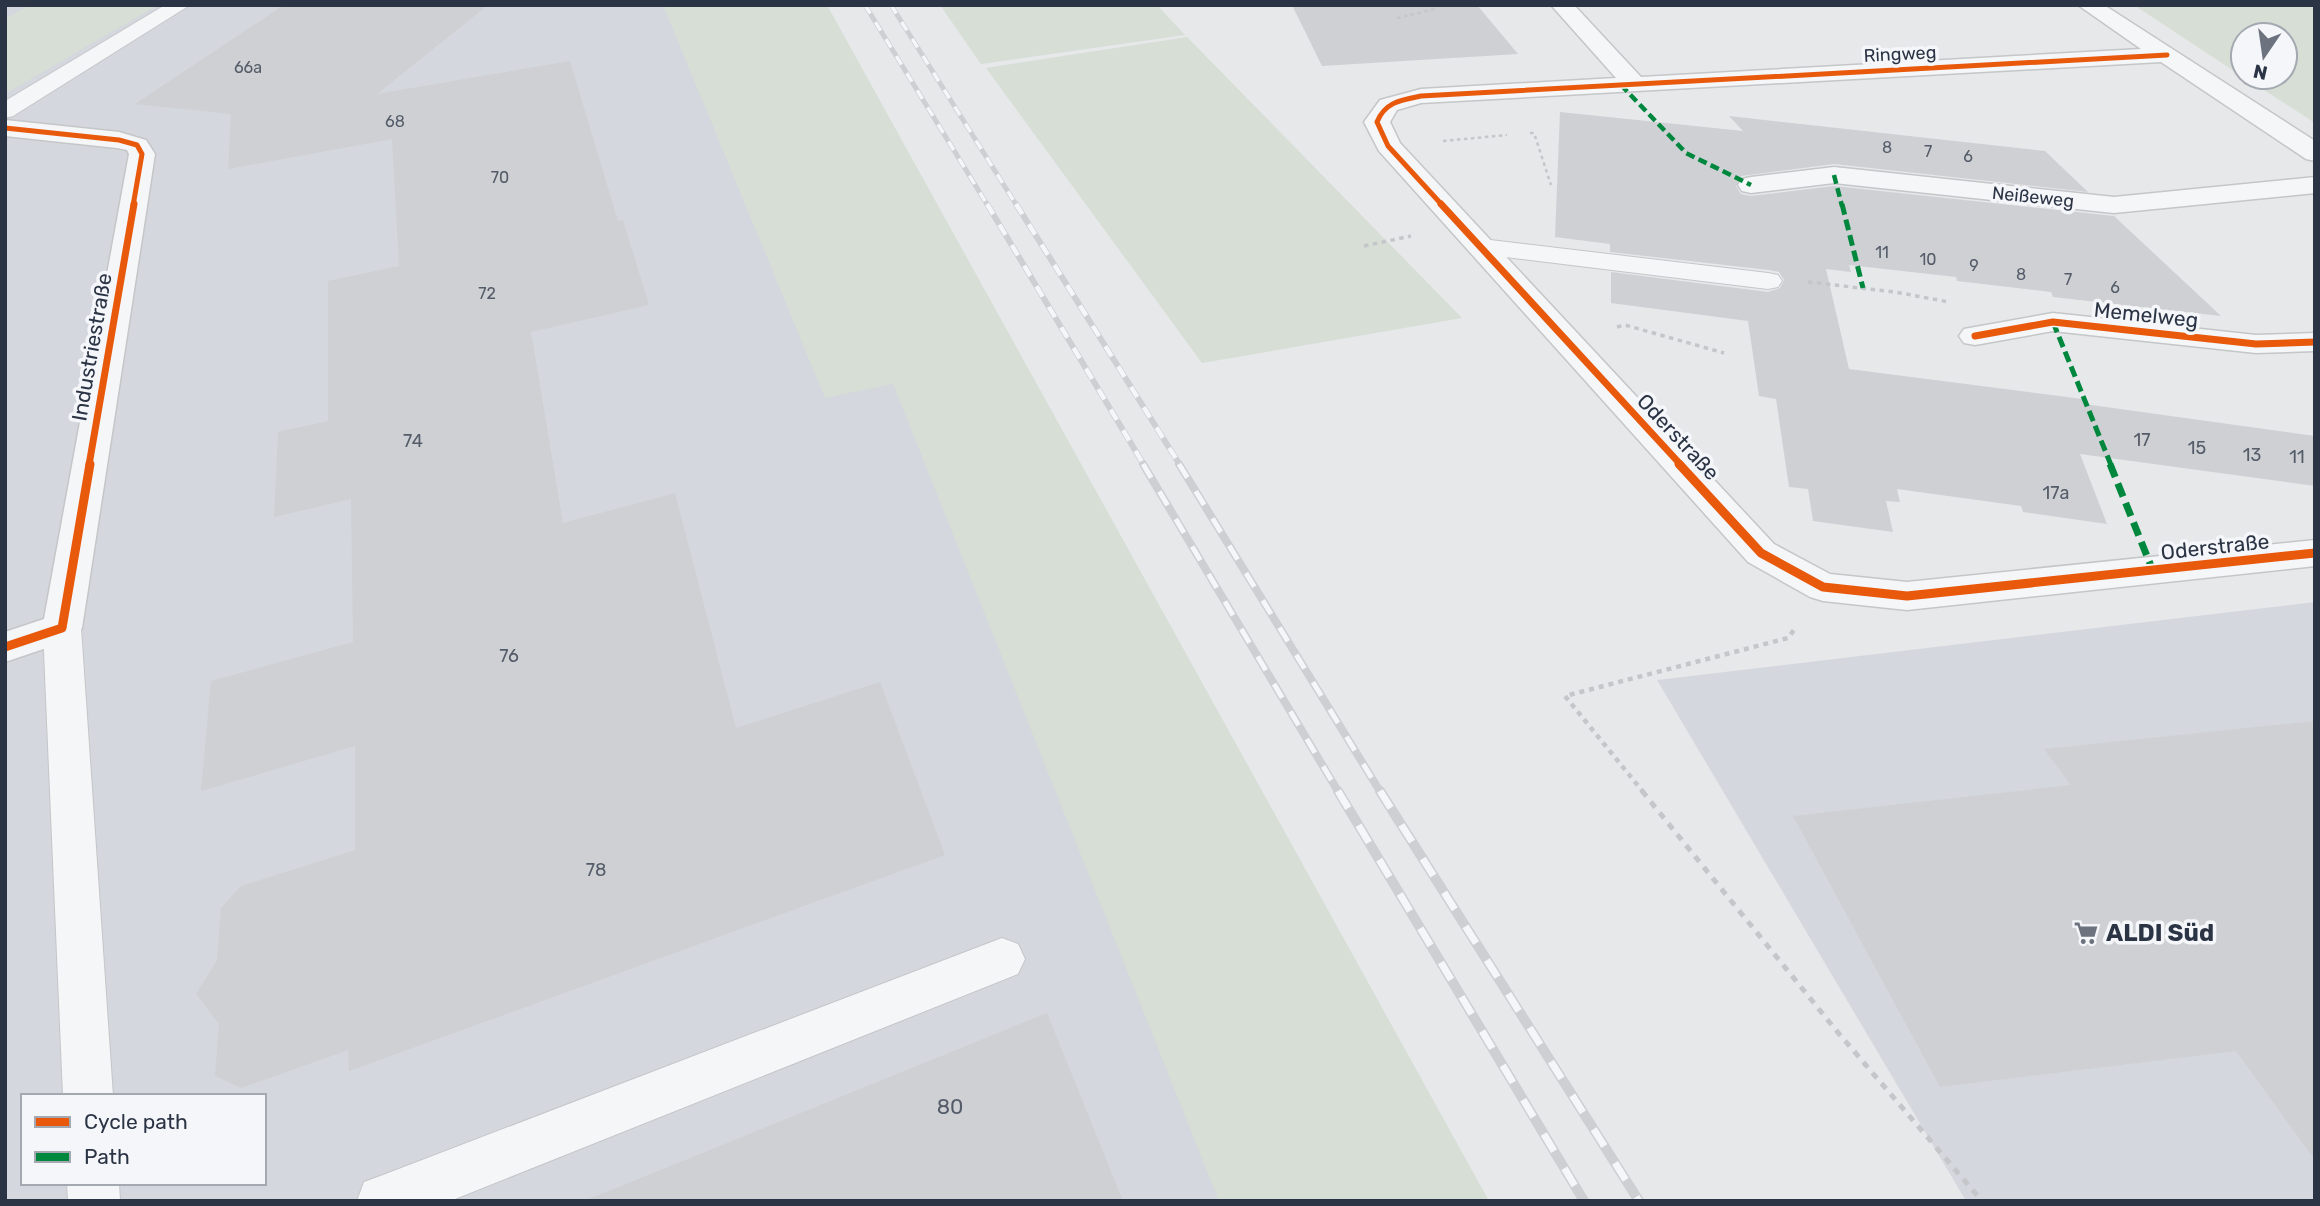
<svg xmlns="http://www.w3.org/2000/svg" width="2320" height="1206" viewBox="0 0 2320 1206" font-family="Rubik,sans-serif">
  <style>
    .built { fill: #d4d7dd; fill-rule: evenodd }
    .green { fill: #d6ded6 }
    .building { fill: #ced0d3 }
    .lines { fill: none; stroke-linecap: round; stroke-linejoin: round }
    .service-casing { stroke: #c4c6c8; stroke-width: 2 }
    .minor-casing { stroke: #c4c6c8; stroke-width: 3 }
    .path-far3 { stroke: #c5c6ca; stroke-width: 2.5; stroke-dasharray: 3.5 3.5; stroke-linecap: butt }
    .path-far2 { stroke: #c5c6ca; stroke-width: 3.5; stroke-dasharray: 4.5 4.5; stroke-linecap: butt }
    .path-far1 { stroke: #c5c6ca; stroke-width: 4.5; stroke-dasharray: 5 5; stroke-linecap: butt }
    .path { stroke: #c5c6ca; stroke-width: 5; stroke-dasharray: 7 7; stroke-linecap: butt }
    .service { fill: #f5f6f7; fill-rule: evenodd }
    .minor { fill: #f5f6f7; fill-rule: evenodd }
    .rail-far3-casing { stroke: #cecfd2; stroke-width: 5 }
    .rail-far2-casing { stroke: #cecfd2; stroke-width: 6 }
    .rail-far1-casing { stroke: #cecfd2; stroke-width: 8 }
    .rail-casing { stroke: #cecfd2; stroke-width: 10 }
    .rail-far3 { stroke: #f4f6f9; stroke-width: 3.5; stroke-dasharray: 10; stroke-linecap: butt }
    .rail-far2 { stroke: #f4f6f9; stroke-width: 4.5; stroke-dasharray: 12; stroke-linecap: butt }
    .rail-far1 { stroke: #f4f6f9; stroke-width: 5; stroke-dasharray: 16; stroke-linecap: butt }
    .rail { stroke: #f4f6f9; stroke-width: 7; stroke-dasharray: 20; stroke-linecap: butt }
    .quiet-far2 { stroke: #00873e; stroke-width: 4.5; stroke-dasharray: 9 4.5; stroke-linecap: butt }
    .quiet-far1 { stroke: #00873e; stroke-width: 5; stroke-dasharray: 11 5; stroke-linecap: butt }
    .quiet { stroke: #00873e; stroke-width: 7; stroke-dasharray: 14 7; stroke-linecap: butt }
    .cycleway-far2-casing { stroke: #f4f6f9; stroke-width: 8 }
    .cycleway-far1-casing { stroke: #f4f6f9; stroke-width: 10 }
    .cycleway-casing { stroke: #f4f6f9; stroke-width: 13 }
    .cycleway-far2 { stroke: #e8590c; stroke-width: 5 }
    .cycleway-far1 { stroke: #e8590c; stroke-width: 7 }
    .cycleway { stroke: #e8590c; stroke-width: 9 }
    .labels { text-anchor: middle; stroke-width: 7; stroke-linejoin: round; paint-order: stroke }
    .far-number-label { font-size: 16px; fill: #545c69 }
    .far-street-label { font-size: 18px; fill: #2b3445; stroke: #f4f6f9 }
    .number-label { font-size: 18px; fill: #545c69 }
    .street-label { font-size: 21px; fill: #2b3445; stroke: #f4f6f9 }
    .near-number-label { font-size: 21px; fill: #545c69 }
    .near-poi-label { font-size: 24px; font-weight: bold; fill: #2b3445; stroke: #f4f6f9; text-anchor: start }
  </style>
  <rect width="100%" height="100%" fill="#e6e8ea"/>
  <!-- built -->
  <g class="built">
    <path d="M5 5H795L1427 1201H5ZM23 1096H264V1183H23Z"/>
    <polygon points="2315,602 2315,1201 1966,1201 1657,680"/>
  </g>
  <!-- green -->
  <g class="green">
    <polygon points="30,5 158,5 5,94 5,19"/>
    <polygon points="663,5 827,5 1489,1201 1219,1201 893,384 825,398"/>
    <polygon points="940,5 1157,5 1185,35 981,64"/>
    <polygon points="2134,5 2315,5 2315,123 2244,77 2285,77 2285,35 2243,35 2243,77"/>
    <polygon points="1187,37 1462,318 1202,363 986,68"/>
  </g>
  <!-- building -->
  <g class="building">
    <polygon points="284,5 488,5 377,94 570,61 618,221 623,220 649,305 531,332 563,523 675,493 736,728 880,682 945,855 349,1071 348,1050 241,1088 215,1076 219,1024 196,994 217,960 221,908 241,886 355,850 355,746 201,791 211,681 353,642 351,499 274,517 278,432 328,421 328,281 399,266 392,139 228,169 231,114 135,104"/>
    <polygon points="1292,5 1477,5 1518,54 1322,66"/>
    <polygon points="1560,112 1743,131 1729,116 2045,151 2088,192 1834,164 1741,176 1736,186 1741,194 1751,196 1834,186 2114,216 2221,316 2053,297 2051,292 1957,281 1956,277 1849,265 1851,272 1826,269 1849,369 2082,399 2084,404 2315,436 2315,486 2080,454 2107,524 2023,512 2021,506 1897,489 1900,502 1886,501 1893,532 1813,521 1808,489 1789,487 1776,399 1759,396 1748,321 1611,303 1611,272 1768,292 1780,288 1784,280 1779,272 1769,270 1610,252 1610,244 1555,237"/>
    <polygon points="2315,721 2315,1160 2236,1051 1940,1087 1793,816 2071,785 2044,749"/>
    <polygon points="1047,1013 1123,1201 589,1201 589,1199"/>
  </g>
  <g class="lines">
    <!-- service casing -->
    <g class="service-casing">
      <g id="service">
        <polygon points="165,5 190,5 13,116 5,118 5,101"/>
        <polygon points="1482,239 1768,273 1778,275 1782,281 1778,287 1768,289 1472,253 1468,247 1472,241"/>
        <polygon points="62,614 75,618 81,628 113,1096 63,1096 43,628 49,618"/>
        <polygon points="1002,938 1018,944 1025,959 1018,974 450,1201 357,1201 364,1182 383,1175"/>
        <polygon points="67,1183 119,1183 120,1201 68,1201"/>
      </g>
    </g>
    <!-- minor casing -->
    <g class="minor-casing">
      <g id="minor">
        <polygon points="1551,5 1574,5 1641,77 2141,49 2078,5 2104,5 2315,141 2315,161 2306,159 2161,62 1421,103 1397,110 1390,122 1400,143 1774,544 1830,574 1907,582 2315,540 2315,566 1907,610 1823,601 1810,597 1748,562 1379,151 1364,122 1380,100 1421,89 1616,78"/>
        <polygon points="5,120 119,132 146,140 155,154 82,628 76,638 5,662 5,632 44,619 129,154 127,150 117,148 5,136"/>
        <polygon points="1834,167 2114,197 2315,177 2315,193 2114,213 1834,183 1751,193 1742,191 1738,185 1742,179 1751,177"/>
        <polygon points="2053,313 2256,335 2315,333 2315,351 2256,353 2053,331 1975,345 1964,343 1959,336 1964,329 1975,327"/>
      </g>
    </g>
    <!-- path-far3 -->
    <g class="path-far3">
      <polyline points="1397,18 1435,9 1432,5"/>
      <polyline points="1530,133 1534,133 1551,185"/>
      <polyline points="1443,141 1507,135"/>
    </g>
    <!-- path-far2 -->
    <g class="path-far2">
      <polyline points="1364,246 1411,236"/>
      <polyline points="1808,282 1895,292 1949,302"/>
      <polyline points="1617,327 1625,325 1724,353"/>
    </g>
    <!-- path-far1 -->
    <polyline class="path-far1" points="1644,793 1565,696 1788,638 1796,627"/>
    <!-- path -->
    <polyline class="path" points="1642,791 1835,1029 1982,1201"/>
    <!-- service -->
    <use href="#service" class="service"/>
    <!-- minor -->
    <use href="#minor" class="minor"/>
    <!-- rail-far3 casing -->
    <g class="rail-far3-casing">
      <g id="rail-far3">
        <polyline points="865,5 988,206"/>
        <polyline points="891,5 1017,206"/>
      </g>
    </g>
    <!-- rail-far2 casing -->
    <g class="rail-far2-casing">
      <g id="rail-far2">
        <polyline points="987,204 1144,465"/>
        <polyline points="1016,204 1180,465"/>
      </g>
    </g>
    <!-- rail-far1 casing -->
    <g class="rail-far1-casing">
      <g id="rail-far1">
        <polyline points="1143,464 1339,793"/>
        <polyline points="1179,464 1381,793"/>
      </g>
    </g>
    <!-- rail casing -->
    <g class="rail-casing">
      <g id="rail">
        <polyline points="1338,791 1584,1201"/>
        <polyline points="1380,791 1639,1201"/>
      </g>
    </g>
    <!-- rail-far3 -->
    <use href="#rail-far3" class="rail-far3"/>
    <!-- rail-far2 -->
    <use href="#rail-far2" class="rail-far2"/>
    <!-- rail-far1 -->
    <use href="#rail-far1" class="rail-far1"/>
    <!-- rail -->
    <use href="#rail" class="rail"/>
    <!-- quiet-far2 -->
    <g class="quiet-far2">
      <polyline points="1621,85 1686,153 1751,185"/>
      <polyline points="1834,175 1842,206"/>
    </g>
    <!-- quiet-far1 -->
    <g class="quiet-far1">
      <polyline points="1842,204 1863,288"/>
      <polyline points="2053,322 2111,465"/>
    </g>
    <!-- quiet -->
    <polyline class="quiet" points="2110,464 2153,571"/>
    <!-- cycleway-far2 casing -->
    <g class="cycleway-far2-casing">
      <g id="cycleway-far2">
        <polyline points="5,128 119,140 137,145 142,154 133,206"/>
        <path d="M1443 206 1388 146 1377 122C1385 102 1401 100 1421 96L2167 55"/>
      </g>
    </g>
    <!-- cycleway-far1 casing -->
    <g class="cycleway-far1-casing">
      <g id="cycleway-far1">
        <polyline points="1441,204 1681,465"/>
        <polyline points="1975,336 2053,322 2256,344 2315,342"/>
        <polyline points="89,465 134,204"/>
      </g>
    </g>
    <!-- cycleway casing -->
    <g class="cycleway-casing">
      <g id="cycleway">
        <polyline points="1679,464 1761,553 1823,587 1907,596 2315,553"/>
        <polyline points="5,647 62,628 90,464"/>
      </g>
    </g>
    <!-- cycleway-far2 -->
    <use href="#cycleway-far2" class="cycleway-far2"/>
    <!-- cycleway-far1 -->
    <use href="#cycleway-far1" class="cycleway-far1"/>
    <!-- cycleway -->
    <use href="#cycleway" class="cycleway"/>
  </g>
  <!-- icons -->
  <defs>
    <g id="supermarket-bare" transform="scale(1.89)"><path d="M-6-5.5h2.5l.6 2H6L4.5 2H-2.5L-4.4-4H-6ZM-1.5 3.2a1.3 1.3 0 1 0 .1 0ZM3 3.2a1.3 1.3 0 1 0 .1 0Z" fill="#6c737f" stroke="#f4f6f9" stroke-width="2.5" paint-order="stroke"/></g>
  </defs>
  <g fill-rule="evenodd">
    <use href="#supermarket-bare" x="2086" y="933"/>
  </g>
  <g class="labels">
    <!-- far-number labels -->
    <g class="far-number-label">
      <text x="248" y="73">66a</text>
      <text x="395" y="127">68</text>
      <text x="1887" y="153">8</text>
      <text x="1928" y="157">7</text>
      <text x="1968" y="162">6</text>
      <text x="500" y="183">70</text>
      <text x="1882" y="258">11</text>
      <text x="1928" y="265">10</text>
      <text x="1974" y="271">9</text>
      <text x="2021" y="280">8</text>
      <text x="2068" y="285">7</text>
      <text x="2115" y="293">6</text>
      <text x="487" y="299">72</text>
    </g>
    <!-- far-street labels -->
    <g class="far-street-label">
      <text transform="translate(1900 54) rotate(-3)" y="6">Ringweg</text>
      <text transform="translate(2033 197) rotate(6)" y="6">Neißeweg</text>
    </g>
    <!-- number labels -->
    <g class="number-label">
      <text x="2142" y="446">17</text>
      <text x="413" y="447">74</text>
      <text x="2197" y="454">15</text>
      <text x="2252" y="461">13</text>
      <text x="2297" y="463">11</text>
      <text x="2056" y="499">17a</text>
      <text x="509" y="662">76</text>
      <text x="596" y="876">78</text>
    </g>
    <!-- street labels -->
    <g class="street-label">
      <text transform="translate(2146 315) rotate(6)" y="7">Memelweg</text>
      <text transform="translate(92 347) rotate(-80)" y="7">Industriestraße</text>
      <text transform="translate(1678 437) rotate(47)" y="7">Oderstraße</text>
      <text transform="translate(2215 547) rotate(-6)" y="7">Oderstraße</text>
    </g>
    <!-- near-number labels -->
    <g class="near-number-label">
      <text x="950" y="1114">80</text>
    </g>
    <!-- near-poi labels -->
    <g class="near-poi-label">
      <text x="2106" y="941">ALDI Süd</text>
    </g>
  </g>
  <!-- border -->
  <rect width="2320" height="1206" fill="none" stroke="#2b3445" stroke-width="14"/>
  <!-- legend -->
  <rect x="21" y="1094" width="245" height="91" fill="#f4f6f9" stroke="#a4a8b1" stroke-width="2"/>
  <rect x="35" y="1117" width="35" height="10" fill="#e8590c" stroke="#a4a8b1" stroke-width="2"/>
  <text x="84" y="1129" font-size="21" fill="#2b3445">Cycle path</text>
  <rect x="35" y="1152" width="35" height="10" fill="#00873e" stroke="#a4a8b1" stroke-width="2"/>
  <text x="84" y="1164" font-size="21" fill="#2b3445">Path</text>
  <!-- north arrow -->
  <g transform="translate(2264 56) rotate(193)"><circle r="33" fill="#f4f6f9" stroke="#a4a8b1" stroke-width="2"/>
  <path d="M0-5L12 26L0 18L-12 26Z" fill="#6c737f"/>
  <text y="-10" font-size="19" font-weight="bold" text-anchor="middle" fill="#2b3445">N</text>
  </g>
</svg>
